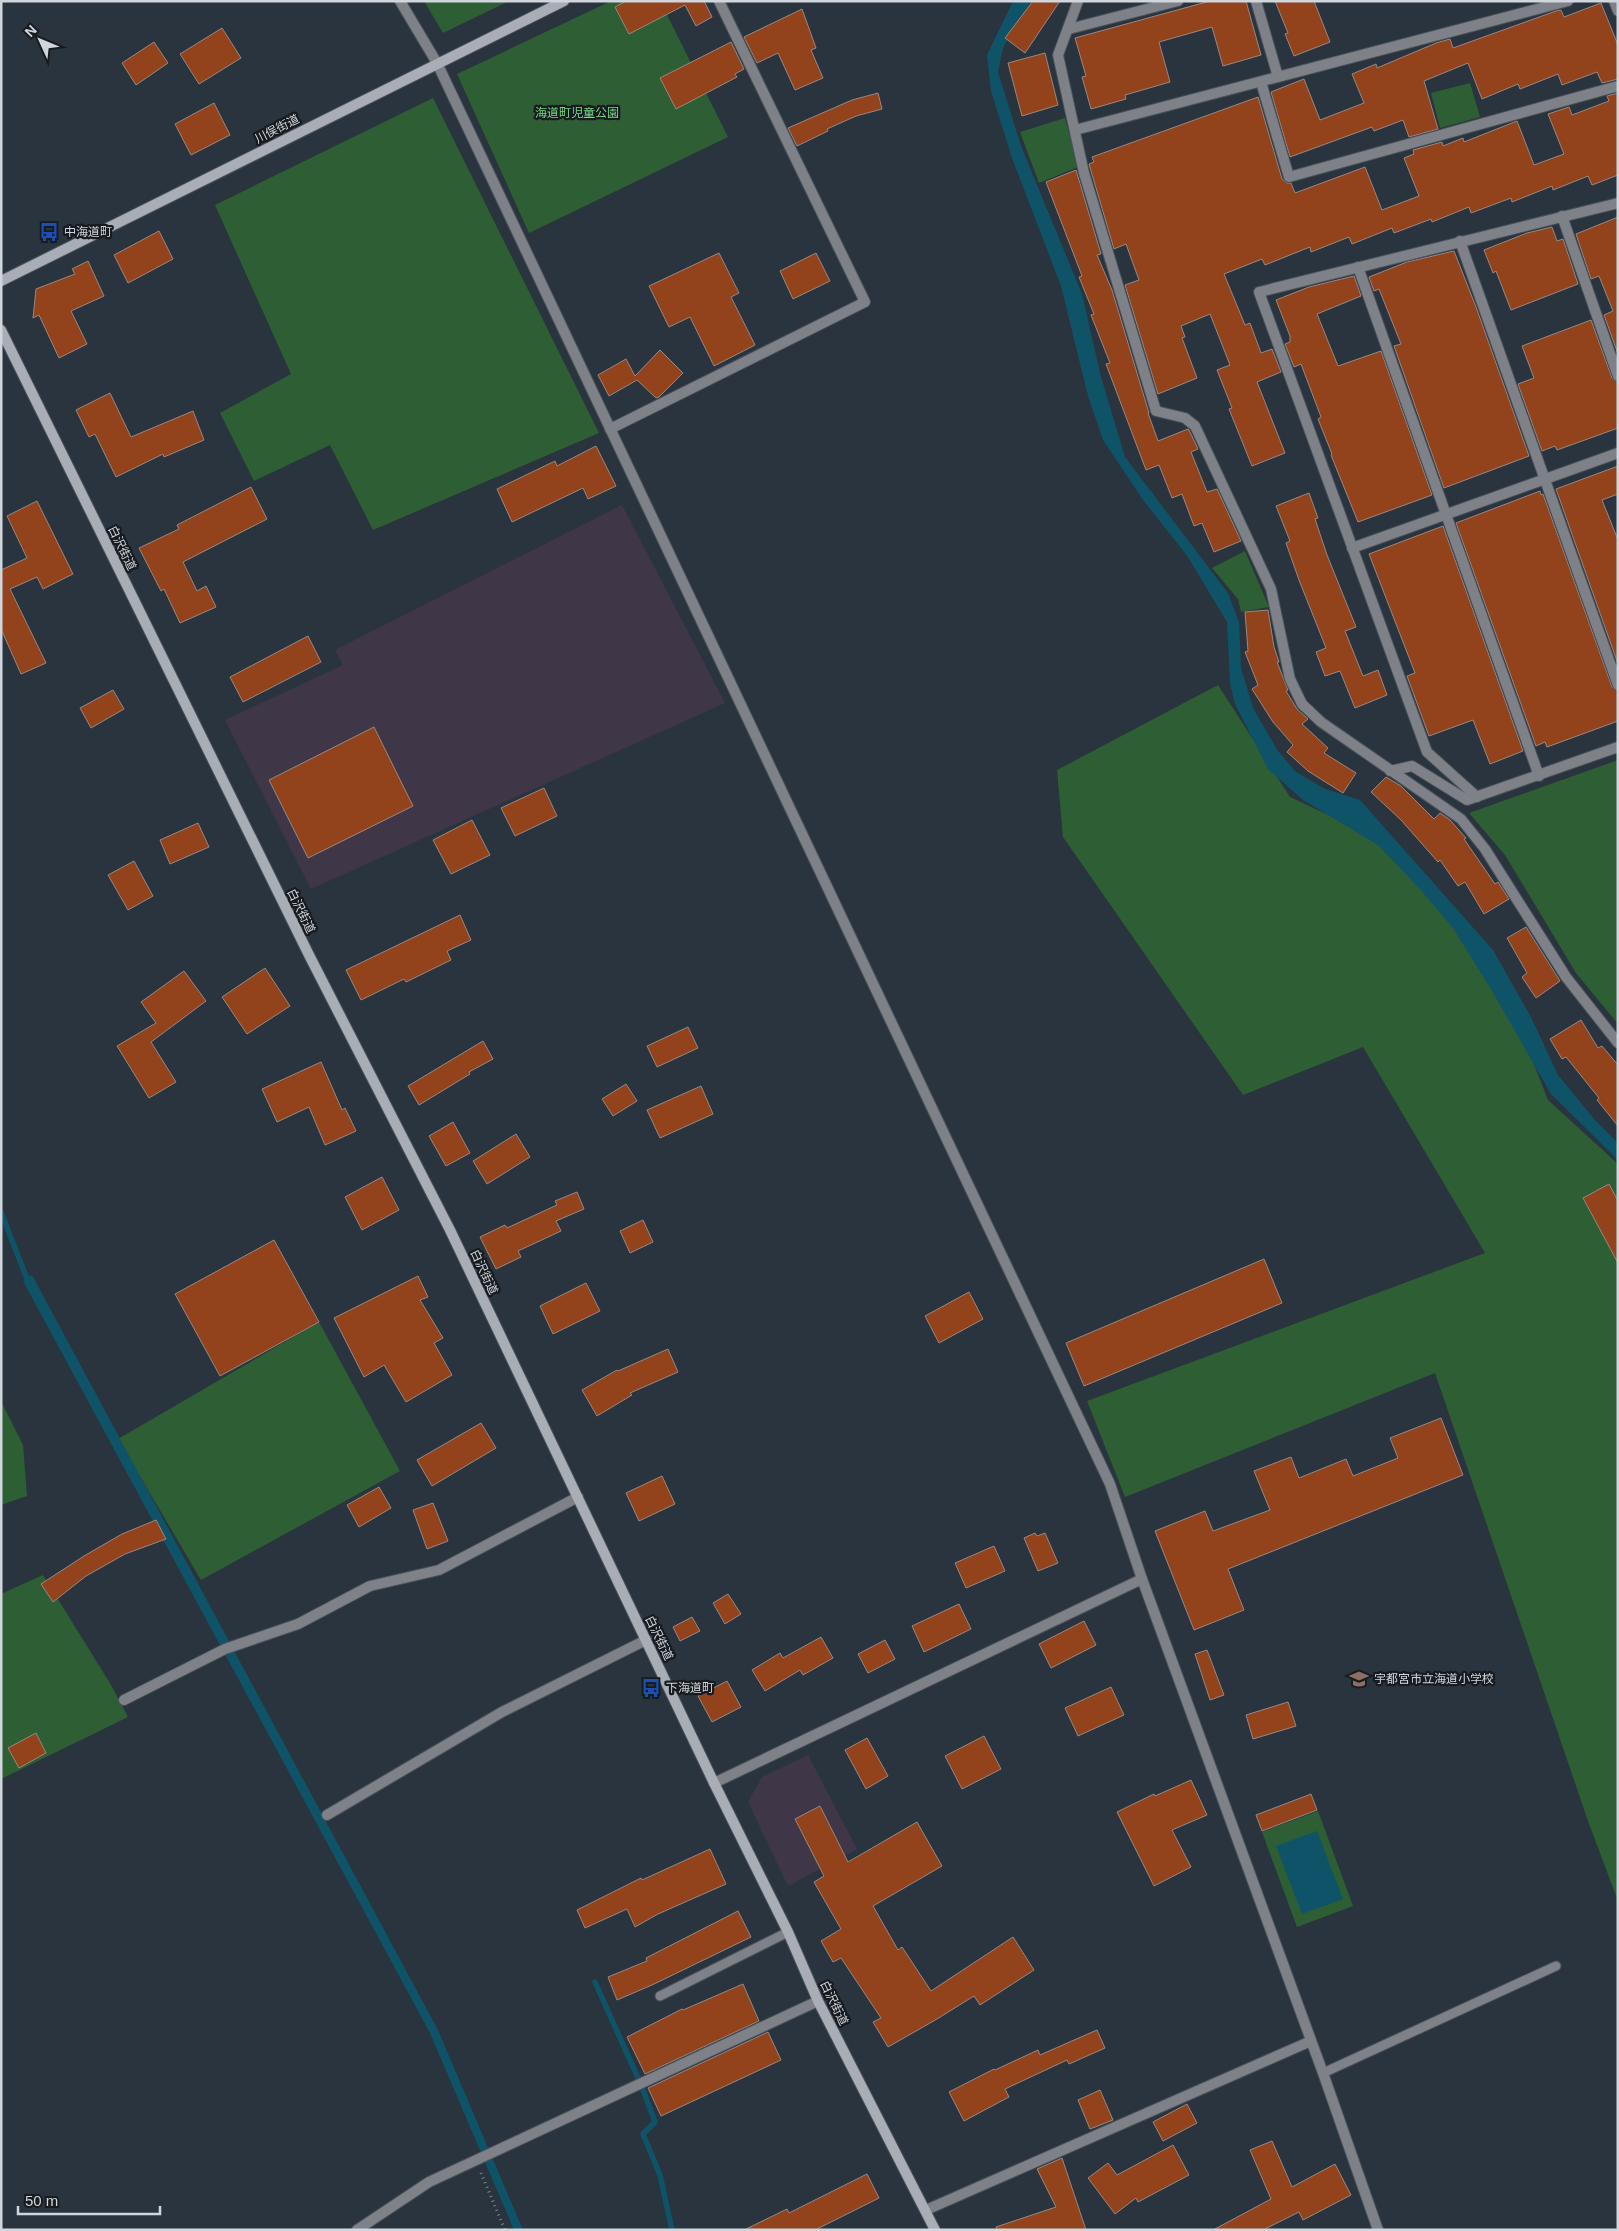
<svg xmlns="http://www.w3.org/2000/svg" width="1619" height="2231" viewBox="0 0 1619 2231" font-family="Arial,'Noto Sans JP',sans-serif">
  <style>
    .commercial { fill: #3f3747 }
    .green { fill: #2e5e34 }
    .water { fill: #0f5368 }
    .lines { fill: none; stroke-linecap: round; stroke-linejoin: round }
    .stream { stroke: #0f5368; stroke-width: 5.5 }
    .building { fill: #93431c; stroke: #988882 }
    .service-casing { stroke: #48515a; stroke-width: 11 }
    .minor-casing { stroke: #48515a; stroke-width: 12 }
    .tertiary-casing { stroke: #48515a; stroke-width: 12 }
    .secondary-casing { stroke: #48515a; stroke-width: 12 }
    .path { stroke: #7d858d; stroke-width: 3; stroke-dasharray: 1 4; stroke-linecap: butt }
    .service { stroke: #7e8187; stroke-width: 9 }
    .minor { stroke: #7e8187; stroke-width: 10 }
    .tertiary { stroke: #7e8187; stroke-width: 10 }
    .secondary { stroke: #a8adb6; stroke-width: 10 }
    .labels { text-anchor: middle; stroke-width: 4.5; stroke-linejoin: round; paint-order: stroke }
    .park-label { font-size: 12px; fill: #77d884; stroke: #171b20 }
    .street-label { font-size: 12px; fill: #d0d6dc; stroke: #171b20 }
    .poi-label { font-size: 12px; fill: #d0d6dc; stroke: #171b20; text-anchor: start }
  </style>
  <rect width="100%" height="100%" fill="#2a343e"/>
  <!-- commercial -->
  <g class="commercial">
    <polygon points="622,505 725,703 311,889 225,720 343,665 335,650"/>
    <polygon points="808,1755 857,1849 788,1886 748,1802 762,1777"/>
  </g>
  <!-- green -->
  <g class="green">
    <polygon points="424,1 509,1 443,33"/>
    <polygon points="611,1 660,1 728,137 529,233 457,74"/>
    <polygon points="1470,83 1480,117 1440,128 1431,93"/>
    <polygon points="433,98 599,433 373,530 330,445 254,481 220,413 291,374 215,205"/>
    <polygon points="1065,118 1078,167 1039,183 1020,132"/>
    <polygon points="1245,551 1269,607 1241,612 1238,599 1212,568"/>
    <polygon points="1218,685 1290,797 1397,847 1506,993 1548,1100 1618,1164 1618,1901 1588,1821 1435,1373 1125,1497 1087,1401 1485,1253 1363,1047 1243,1095 1063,837 1057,770"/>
    <polygon points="1618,760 1618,1024 1576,973 1505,855 1469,813"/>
    <polygon points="319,1322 400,1471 201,1580 118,1439"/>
    <polygon points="1,1401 23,1445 27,1496 1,1505"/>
    <polygon points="43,1575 111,1685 128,1717 1,1779 1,1594"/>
    <polygon points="1318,1811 1353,1906 1297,1927 1262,1832"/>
  </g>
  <!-- water -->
  <g class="water">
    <polygon points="1013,1 1031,1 1003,48 998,72 1021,146 1082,294 1101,377 1125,457 1228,593 1239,622 1241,668 1253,708 1278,751 1296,772 1325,789 1360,800 1493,950 1531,1017 1558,1075 1595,1120 1618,1143 1618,1160 1551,1094 1492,991 1453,928 1419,888 1378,845 1303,800 1268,769 1235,704 1230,683 1227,622 1188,557 1143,500 1103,440 1088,396 1061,286 1012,158 991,91 987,55"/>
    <polygon points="32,1275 438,2030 523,2230 514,2230 430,2033 23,1281"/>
    <polygon points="1317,1831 1343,1899 1302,1914 1276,1846"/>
  </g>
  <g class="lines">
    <!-- stream -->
    <g class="stream">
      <polyline points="1,1212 29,1284"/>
      <polyline points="595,1982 638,2078"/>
      <polyline points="642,2087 655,2122 643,2134 660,2175 672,2230"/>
    </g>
  </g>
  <!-- building -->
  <g class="building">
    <polygon points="626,1 704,1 712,17 696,26 685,5 629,34 615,7"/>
    <polygon points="1033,1 1060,1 1025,53 1005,38"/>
    <polygon points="1210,1 1246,1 1261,55 1223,66 1212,27 1159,42 1170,82 1125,95 1126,99 1091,109 1082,77 1086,76 1075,38"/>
    <polygon points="1275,1 1314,1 1330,42 1294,56 1285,34 1288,33"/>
    <polygon points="1601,3 1618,45 1618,79 1602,83 1597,72 1562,85 1558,74 1520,89 1518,84 1482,99 1468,63 1424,81 1438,129 1409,137 1403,120 1374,131 1372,127 1290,157 1271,92 1304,79 1320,120 1364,103 1352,74 1376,64 1377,68 1436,43 1450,39 1453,48 1556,11 1561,10 1564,17"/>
    <polygon points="802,9 816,48 811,50 823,78 795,90 778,53 757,63 744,37"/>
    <polygon points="222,28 241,58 199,84 180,54"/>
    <polygon points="154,42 168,63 136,85 122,63"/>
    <polygon points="731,42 744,69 735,74 737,77 676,109 660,78"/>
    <polygon points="1045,53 1058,105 1022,116 1008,63"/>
    <polygon points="878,93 882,109 856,116 827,129 828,131 797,146 788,128 852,100"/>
    <polygon points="1618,93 1618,175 1592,185 1588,176 1553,190 1552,186 1512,202 1511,198 1471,213 1469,207 1432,222 1431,219 1394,233 1392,228 1352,244 1349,237 1311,252 1310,247 1265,265 1262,259 1224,274 1245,325 1250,323 1261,353 1272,349 1281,372 1257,382 1285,453 1252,466 1229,409 1232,408 1217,370 1230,365 1210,314 1181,326 1185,337 1182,338 1197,378 1158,394 1125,285 1139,280 1126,244 1114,249 1091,171 1089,164 1094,162 1092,157 1258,97 1282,179 1287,183 1291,183 1295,193 1365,167 1382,210 1419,196 1404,158 1414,154 1413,150 1442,142 1443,146 1463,138 1464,142 1517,121 1534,165 1564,154 1548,114 1569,107 1572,115 1609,101 1607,96"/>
    <polygon points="214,103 230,135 191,155 175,124"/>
    <polygon points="1076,170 1101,254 1097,255 1112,290 1149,413 1148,413 1158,441 1188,429 1189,430 1198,449 1191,452 1207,492 1217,489 1241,541 1214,552 1202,523 1194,526 1182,494 1172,498 1159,465 1146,470 1106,364 1110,363 1091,315 1094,314 1079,277 1082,276 1046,182"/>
    <polygon points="1618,217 1618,354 1604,315 1613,311 1599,276 1591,279 1576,234"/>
    <polygon points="1552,227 1557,241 1563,239 1578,284 1511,310 1496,271 1493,273 1484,250 1527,233"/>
    <polygon points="159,231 173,259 128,283 114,255"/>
    <polygon points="1454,251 1476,307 1529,456 1444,488 1394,346 1401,344 1379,289 1374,291 1369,277 1407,262"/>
    <polygon points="719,253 739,293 731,297 755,345 714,366 690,317 669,327 649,286"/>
    <polygon points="816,253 830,281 793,299 780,271"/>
    <polygon points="88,261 104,296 71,311 87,344 59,358 39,315 33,318 36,289 75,274 72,269"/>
    <polygon points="1354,276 1361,296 1317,314 1338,366 1381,351 1432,495 1358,522 1331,455 1332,454 1318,419 1321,417 1301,364 1294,367 1285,344 1290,342 1290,336 1276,300 1309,287"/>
    <polygon points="1591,320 1612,378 1618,383 1618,428 1557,450 1555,446 1542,451 1518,384 1534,378 1522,346"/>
    <polygon points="660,350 683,373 659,397 656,398 637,380 609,396 598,375 626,359 635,376"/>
    <polygon points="110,393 131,437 193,411 204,440 164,457 163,454 116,477 95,434 89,437 76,410"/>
    <polygon points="596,446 616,486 588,499 583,488 512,522 497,489 555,461 557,466"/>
    <polygon points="1618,466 1618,494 1602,500 1618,540 1618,664 1556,489"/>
    <polygon points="251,487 267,519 183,562 197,591 206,586 216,607 180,623 164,589 161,591 139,548 179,529 177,525"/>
    <polygon points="1540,491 1541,495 1543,494 1612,687 1618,692 1618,721 1547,747 1545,742 1536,746 1456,523"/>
    <polygon points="1309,493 1318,518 1315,519 1327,555 1356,627 1345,631 1363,676 1378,670 1387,695 1355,708 1340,671 1325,676 1316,652 1326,648 1299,580 1286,543 1290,541 1276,506"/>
    <polygon points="37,501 73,574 43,589 37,577 10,589 46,663 21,674 1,629 1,570 27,558 7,516"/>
    <polygon points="1443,526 1523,751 1490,764 1473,720 1429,736 1407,676 1415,673 1369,554"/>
    <polygon points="1268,610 1274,647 1279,662 1277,662 1288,690 1286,691 1297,709 1308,719 1302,724 1328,748 1324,753 1356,773 1343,793 1308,771 1287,752 1293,745 1273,722 1252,689 1258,685 1245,652 1248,651 1245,612"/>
    <polygon points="308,636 321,662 243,702 230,677"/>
    <polygon points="113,690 124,709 91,728 80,708"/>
    <polygon points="374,727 413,806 308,858 269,780"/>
    <polygon points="1386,777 1401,786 1434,819 1440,813 1450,820 1466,838 1464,839 1495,884 1498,882 1509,899 1484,914 1465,882 1458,886 1440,860 1438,862 1401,820 1371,792"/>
    <polygon points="544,788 557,816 515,836 501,808"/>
    <polygon points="472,820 490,855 451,874 433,840"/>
    <polygon points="198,823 209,847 170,864 160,840"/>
    <polygon points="134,861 153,896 128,910 108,875"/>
    <polygon points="460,915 471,940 447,951 451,960 406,982 404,979 361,1000 346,970"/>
    <polygon points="1526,927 1560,981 1536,998 1522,977 1527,973 1507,938"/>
    <polygon points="265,968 290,1006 247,1034 222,997"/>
    <polygon points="184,971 206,1001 151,1042 176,1082 149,1098 117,1046 156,1023 141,1002"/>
    <polygon points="1581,1020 1598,1048 1602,1046 1618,1065 1618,1126 1597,1100 1599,1098 1566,1057 1562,1059 1550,1039"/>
    <polygon points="688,1027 698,1048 657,1067 647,1046"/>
    <polygon points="483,1041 493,1059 469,1072 470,1074 419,1105 408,1086"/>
    <polygon points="321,1062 342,1110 345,1108 356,1131 325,1145 309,1107 277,1122 262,1089"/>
    <polygon points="626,1084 637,1101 613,1116 602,1099"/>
    <polygon points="701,1086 713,1114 660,1138 647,1110"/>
    <polygon points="453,1122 470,1153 446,1166 429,1136"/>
    <polygon points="516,1134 530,1157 487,1184 473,1161"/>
    <polygon points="382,1177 399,1210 362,1230 345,1197"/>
    <polygon points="1609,1184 1618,1201 1618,1263 1583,1198"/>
    <polygon points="577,1192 584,1209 556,1221 561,1231 518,1251 521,1257 496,1269 480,1237 505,1225 507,1228 557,1205 555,1201"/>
    <polygon points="643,1220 653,1242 630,1253 620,1231"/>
    <polygon points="274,1240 319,1322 220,1376 175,1294"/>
    <polygon points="1264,1259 1282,1303 1084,1386 1066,1343"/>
    <polygon points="418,1276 428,1297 420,1300 443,1338 434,1343 452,1375 406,1402 384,1365 364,1377 334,1318"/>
    <polygon points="586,1283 600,1311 553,1334 540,1306"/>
    <polygon points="969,1292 983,1319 939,1343 925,1316"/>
    <polygon points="668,1349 678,1372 630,1393 632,1395 597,1416 582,1390 617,1370 618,1371"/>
    <polygon points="1441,1418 1463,1475 1228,1569 1244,1610 1194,1630 1155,1531 1205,1511 1213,1531 1270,1510 1254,1471 1291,1457 1299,1478 1346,1459 1353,1476 1398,1458 1390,1438"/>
    <polygon points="481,1423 496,1448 432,1486 417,1460"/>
    <polygon points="662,1476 675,1504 639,1521 626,1493"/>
    <polygon points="379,1487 391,1508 359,1527 347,1505"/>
    <polygon points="433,1503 448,1541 427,1549 413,1510"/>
    <polygon points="156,1520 166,1539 125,1554 86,1576 53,1602 41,1584 84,1556 122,1534"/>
    <polygon points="1035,1533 1037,1536 1045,1533 1058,1563 1038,1571 1024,1538"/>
    <polygon points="994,1546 1005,1571 966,1588 955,1563"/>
    <polygon points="728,1594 741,1614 725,1624 713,1603"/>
    <polygon points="959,1604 971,1629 924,1652 912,1626"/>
    <polygon points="692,1617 700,1631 680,1641 673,1627"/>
    <polygon points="1084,1621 1096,1645 1051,1668 1039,1644"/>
    <polygon points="821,1637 833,1658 803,1675 800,1670 765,1691 752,1670 780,1653 783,1658"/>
    <polygon points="885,1640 895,1659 868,1673 858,1654"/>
    <polygon points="1207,1650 1224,1695 1210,1700 1195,1654"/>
    <polygon points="727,1681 741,1707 712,1722 698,1696"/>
    <polygon points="1111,1687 1124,1715 1078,1736 1065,1708"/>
    <polygon points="1288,1702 1296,1726 1253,1739 1246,1715"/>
    <polygon points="36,1733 46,1753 19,1768 8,1748"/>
    <polygon points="984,1736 1001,1769 962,1789 945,1756"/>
    <polygon points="867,1738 888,1776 866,1789 845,1750"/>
    <polygon points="1191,1780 1207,1815 1172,1830 1191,1867 1154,1886 1117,1812 1154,1794 1155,1796"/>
    <polygon points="1311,1794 1317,1810 1262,1831 1256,1815"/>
    <polygon points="820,1806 848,1862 917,1822 942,1866 873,1906 898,1950 902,1947 931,1991 1013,1937 1034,1970 980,2005 974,1996 937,2019 888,2047 873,2022 881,2018 841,1958 833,1962 821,1941 841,1929 814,1882 824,1876 795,1819"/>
    <polygon points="710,1849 726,1884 658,1914 635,1927 627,1909 585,1928 577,1910 641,1878 642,1880"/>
    <polygon points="738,1911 751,1937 652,1985 617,2000 608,1977 647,1961 646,1958"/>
    <polygon points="743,1984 759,2021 645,2074 627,2037 682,2009 683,2010"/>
    <polygon points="1097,2030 1105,2048 1069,2064 1067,2060 1005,2089 1009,2097 964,2121 949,2092 994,2069 995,2070 1038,2050 1040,2055"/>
    <polygon points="768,2032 781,2060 661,2116 648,2088"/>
    <polygon points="1100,2090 1113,2120 1090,2129 1078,2100"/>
    <polygon points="1187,2104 1197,2123 1163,2141 1153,2122"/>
    <polygon points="1272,2141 1292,2187 1335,2164 1351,2195 1303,2220 1299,2212 1263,2230 1213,2230 1271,2199 1250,2150"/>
    <polygon points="1173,2145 1189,2175 1138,2202 1136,2198 1115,2214 1088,2178 1108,2163 1117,2175"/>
    <polygon points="1062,2158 1086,2230 997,2230 996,2227 1056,2207 1037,2169"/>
    <polygon points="867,2174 879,2198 815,2230 744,2230 787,2209 789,2213"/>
  </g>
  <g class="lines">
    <!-- service casing -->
    <g class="service-casing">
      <g id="service">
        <polyline points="660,1996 788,1932"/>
        <polyline points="1323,2073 1556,1966"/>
      </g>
    </g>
    <!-- minor casing -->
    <g class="minor-casing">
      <g id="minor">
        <polyline points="400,1 437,63 1110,1484 1142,1579 1323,2073 1378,2230"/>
        <polyline points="1078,1 1058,55 1084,173 1156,411 1185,418 1195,426 1271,589 1290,679 1302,704 1321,722 1461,819 1485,849 1566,977 1618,1043"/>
        <polyline points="1256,1 1278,77"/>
        <polyline points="1614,1 1618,11"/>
        <polyline points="1069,29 1178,1"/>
        <polyline points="1261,82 1289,177 1618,86"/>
        <polyline points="1075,130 1568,1"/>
        <polyline points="1562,216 1618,376"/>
        <polyline points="1460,241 1618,685"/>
        <polyline points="1358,267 1539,776"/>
        <polyline points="610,429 865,302 719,1"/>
        <polyline points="1352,548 1618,453"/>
        <polyline points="1390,771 1412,766 1467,800 1618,747"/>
        <polyline points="1477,797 1427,752 1259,292 1618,203"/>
        <polyline points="124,1700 225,1649 298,1624 370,1586 439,1570 578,1497"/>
        <polyline points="327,1815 502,1712 646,1640"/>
        <polyline points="926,2210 1311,2041"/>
        <polyline points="357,2230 429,2182 818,2001"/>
      </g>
    </g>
    <!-- tertiary casing -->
    <g class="tertiary-casing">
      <polyline id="tertiary" points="714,1783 1142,1579"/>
    </g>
    <!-- secondary casing -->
    <g class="secondary-casing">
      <g id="secondary">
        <polyline points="1,281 564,1"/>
        <polyline points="1,330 309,955 450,1230 714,1783 788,1932 818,2001 935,2230"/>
      </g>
    </g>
    <!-- path -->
    <polyline class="path" points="481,2173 505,2230"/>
    <!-- service -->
    <use href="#service" class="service"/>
    <!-- minor -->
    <use href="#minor" class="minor"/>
    <!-- tertiary -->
    <use href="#tertiary" class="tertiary"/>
    <!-- secondary -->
    <use href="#secondary" class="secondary"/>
  </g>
  <!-- icons -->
  <defs>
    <g id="bus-bare" transform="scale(1.5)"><path d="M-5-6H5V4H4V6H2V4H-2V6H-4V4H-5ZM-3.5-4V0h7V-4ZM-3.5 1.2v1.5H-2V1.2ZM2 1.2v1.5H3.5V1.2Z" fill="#1a4fb4" stroke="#171b20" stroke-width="2.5" paint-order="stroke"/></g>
    <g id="school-bare" transform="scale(1.5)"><path d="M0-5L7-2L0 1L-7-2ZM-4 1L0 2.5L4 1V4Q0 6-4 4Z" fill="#8d6e63" stroke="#171b20" stroke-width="2.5" paint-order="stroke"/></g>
  </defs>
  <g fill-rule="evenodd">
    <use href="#bus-bare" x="49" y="232"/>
    <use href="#school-bare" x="1359" y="1679"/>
    <use href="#bus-bare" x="651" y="1688"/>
  </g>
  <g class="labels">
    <!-- park labels -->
    <g class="park-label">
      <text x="577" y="117">海道町児童公園</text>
    </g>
    <!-- street labels -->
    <g class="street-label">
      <text transform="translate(277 129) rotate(-27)" y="4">川俣街道</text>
      <text transform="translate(122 548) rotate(64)" y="4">白沢街道</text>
      <text transform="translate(301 911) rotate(64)" y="4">白沢街道</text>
      <text transform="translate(484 1272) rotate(65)" y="4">白沢街道</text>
      <text transform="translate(659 1638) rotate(64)" y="4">白沢街道</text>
      <text transform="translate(834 2003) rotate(64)" y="4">白沢街道</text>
    </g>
    <!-- poi labels -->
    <g class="poi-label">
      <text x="64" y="236">中海道町</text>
      <text x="1374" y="1683">宇都宮市立海道小学校</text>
      <text x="666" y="1692">下海道町</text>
    </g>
  </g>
  <!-- border -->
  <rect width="1619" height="2231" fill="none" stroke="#d0d6dc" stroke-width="5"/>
  <!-- north arrow -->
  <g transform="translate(40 40) rotate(314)" stroke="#171b20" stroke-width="4" paint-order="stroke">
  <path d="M0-4L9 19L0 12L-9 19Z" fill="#d0d6dc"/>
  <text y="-8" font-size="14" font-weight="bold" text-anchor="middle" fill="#d0d6dc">N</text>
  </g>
  <!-- scale -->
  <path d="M18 2206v8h142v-8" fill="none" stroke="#d0d6dc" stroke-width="2.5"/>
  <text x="25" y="2206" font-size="15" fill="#d0d6dc" stroke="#171b20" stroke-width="4" paint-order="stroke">50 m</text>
</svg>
